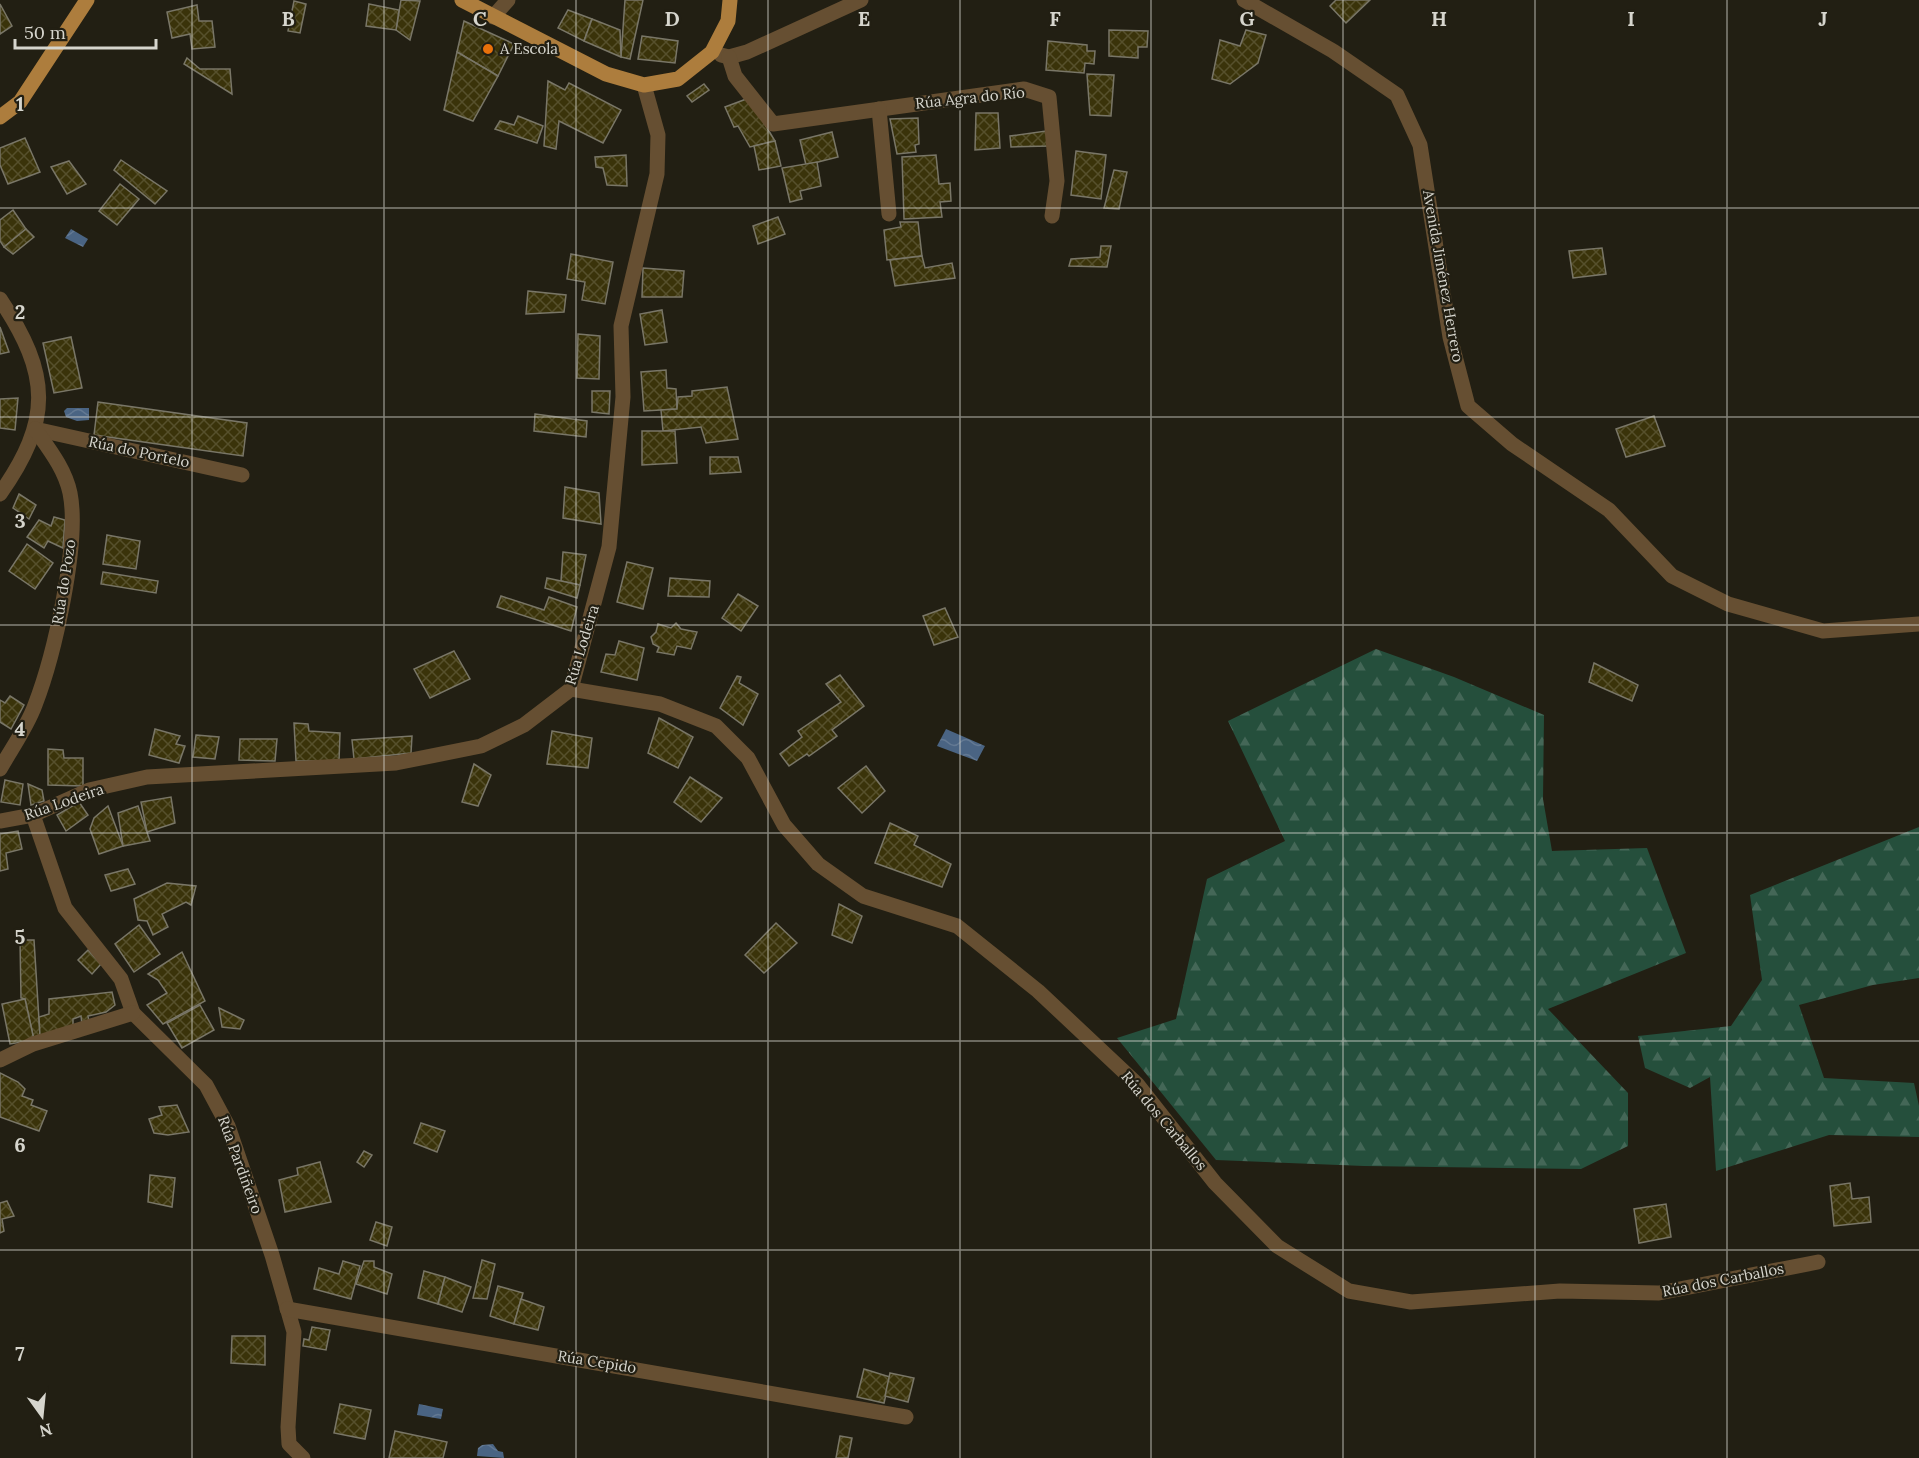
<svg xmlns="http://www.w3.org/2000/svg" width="1919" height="1458" viewBox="0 0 1919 1458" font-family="Lora,serif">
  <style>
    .forest { fill: url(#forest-firs) }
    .water { fill: url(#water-waves) }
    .building { fill: url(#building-cross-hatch); stroke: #797667; stroke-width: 1.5 }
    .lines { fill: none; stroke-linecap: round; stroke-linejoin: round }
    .minor { stroke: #664f32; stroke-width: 15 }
    .major { stroke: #ad7d3d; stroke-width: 15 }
    .grid { fill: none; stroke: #d6d5cd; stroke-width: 1.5; stroke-opacity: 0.55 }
    .food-dot { fill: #e8710a; stroke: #221f13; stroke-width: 2 }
    .labels { text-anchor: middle; stroke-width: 4.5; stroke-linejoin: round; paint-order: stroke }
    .poi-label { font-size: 15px; fill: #d6d5cd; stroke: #221f13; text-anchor: start }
    .street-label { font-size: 15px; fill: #d6d5cd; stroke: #221f13 }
    .grid-label { font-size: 20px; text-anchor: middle; font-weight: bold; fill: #d6d5cd; stroke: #221f13; stroke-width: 4.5; stroke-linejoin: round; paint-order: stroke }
  </style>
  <defs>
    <pattern id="forest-firs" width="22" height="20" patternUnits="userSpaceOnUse" patternTransform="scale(1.5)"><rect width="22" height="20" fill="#254f3c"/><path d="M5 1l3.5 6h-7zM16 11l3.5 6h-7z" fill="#446757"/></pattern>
    <pattern id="water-waves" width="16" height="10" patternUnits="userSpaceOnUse" patternTransform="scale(1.5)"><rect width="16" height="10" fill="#4a6483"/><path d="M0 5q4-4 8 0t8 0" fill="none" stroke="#637993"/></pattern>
    <pattern id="building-cross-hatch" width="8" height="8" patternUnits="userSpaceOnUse" patternTransform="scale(1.5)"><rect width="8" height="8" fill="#3a330a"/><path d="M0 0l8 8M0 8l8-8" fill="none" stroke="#56502c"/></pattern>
  </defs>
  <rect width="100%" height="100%" fill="#221f13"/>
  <!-- forest -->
  <g class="forest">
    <polygon points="1376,649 1454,677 1544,715 1543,799 1552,851 1647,848 1686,953 1548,1009 1628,1093 1628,1146 1581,1169 1364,1166 1216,1160 1117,1038 1176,1019 1207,879 1285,841 1228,721"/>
    <polygon points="1919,827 1919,978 1873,985 1799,1005 1824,1078 1914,1083 1919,1106 1919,1137 1829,1135 1716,1171 1710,1077 1690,1088 1645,1068 1638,1036 1731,1026 1762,980 1750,895"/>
  </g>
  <!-- water -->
  <g class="water">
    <polygon points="71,229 88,239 83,247 65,238"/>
    <polygon points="67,408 89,408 89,420 77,421 66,417 64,411"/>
    <polygon points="946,729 985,746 977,761 937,746"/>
    <polygon points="419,1404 443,1409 441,1419 417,1415"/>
    <polygon points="493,1444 498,1451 503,1452 504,1458 477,1456 478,1448 482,1445"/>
  </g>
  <!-- building -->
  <g class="building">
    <polygon points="401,0 420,1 410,40 396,30"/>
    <polygon points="625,0 643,0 630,59 621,57"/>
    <polygon points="1336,0 1370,0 1346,23 1330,6"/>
    <polygon points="294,1 306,4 300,33 288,31"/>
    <polygon points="0,4 12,26 0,34"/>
    <polygon points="369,4 399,10 396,30 366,26"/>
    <polygon points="197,5 199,21 212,21 215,47 192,49 190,34 172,38 167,12"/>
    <polygon points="568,10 592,19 584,41 558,28"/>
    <polygon points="592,19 620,30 621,57 584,41"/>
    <polygon points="464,21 514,44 498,76 457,52"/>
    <polygon points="1109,30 1148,31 1147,47 1138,47 1138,58 1109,56"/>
    <polygon points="1246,30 1266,35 1258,63 1230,84 1212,79 1220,40 1240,46"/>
    <polygon points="642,36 678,41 675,63 638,59"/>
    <polygon points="1048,41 1087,45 1087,51 1095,51 1094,64 1085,63 1084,73 1046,70"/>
    <polygon points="457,52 498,76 473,121 444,110"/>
    <polygon points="187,58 200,69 230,69 232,94 184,64"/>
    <polygon points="1087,74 1114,75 1111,116 1090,115"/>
    <polygon points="548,81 565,90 569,83 621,110 603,143 559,121 556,149 544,146"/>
    <polygon points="704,84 709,90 692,102 687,96"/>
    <polygon points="749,98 775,141 750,147 738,126 734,127 725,107"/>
    <polygon points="976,113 998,113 1000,148 975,150"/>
    <polygon points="518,116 543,126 537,143 495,129 500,121 514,125"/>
    <polygon points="918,118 919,144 915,145 916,152 897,154 890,119"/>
    <polygon points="1046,131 1049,146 1011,147 1010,136"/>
    <polygon points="832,132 838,157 806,165 800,140"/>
    <polygon points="25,138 40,172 8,184 0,165 0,148"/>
    <polygon points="775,141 781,166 759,170 754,146"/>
    <polygon points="1076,151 1106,155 1101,199 1071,195"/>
    <polygon points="626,155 627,186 607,185 603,168 596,167 595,157"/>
    <polygon points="936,155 939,184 950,183 951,201 940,202 942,217 904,219 902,157"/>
    <polygon points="121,160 167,191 155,204 114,170"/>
    <polygon points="69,161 86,184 67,194 51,167"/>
    <polygon points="817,162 821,186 800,191 802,199 790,202 782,168"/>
    <polygon points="1114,170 1127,172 1119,209 1104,208"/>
    <polygon points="120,184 139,199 117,225 99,211"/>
    <polygon points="13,210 26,229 4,247 0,241 0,220"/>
    <polygon points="778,217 785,234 758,244 753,226"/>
    <polygon points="900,222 918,222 922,256 887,260 884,230 901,227"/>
    <polygon points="26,229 34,237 13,254 4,247"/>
    <polygon points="1101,246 1111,246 1107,267 1069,266 1071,259 1100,257"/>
    <polygon points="1602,248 1606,274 1573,278 1569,251"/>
    <polygon points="571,254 613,262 605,304 582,300 585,282 567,279"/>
    <polygon points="922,256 925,268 952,263 955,278 895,286 890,260"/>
    <polygon points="643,268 684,271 682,297 642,297"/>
    <polygon points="528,291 566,295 564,312 526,314"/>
    <polygon points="662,310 667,342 645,345 640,314"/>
    <polygon points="0,327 9,352 0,354"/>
    <polygon points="578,334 600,336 599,379 577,378"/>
    <polygon points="71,337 82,388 54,393 43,343"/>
    <polygon points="666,370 667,388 676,389 677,409 644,411 641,372"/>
    <polygon points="727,387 738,439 706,443 701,427 663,431 661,410 677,409 678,397 692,396 692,391"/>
    <polygon points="592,391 610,391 609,414 592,412"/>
    <polygon points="18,398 15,430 0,428 0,399"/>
    <polygon points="98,402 247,423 243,456 94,435"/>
    <polygon points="535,414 587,421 586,437 534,431"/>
    <polygon points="1654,416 1665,446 1626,457 1616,429"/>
    <polygon points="642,431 675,431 677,463 642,465"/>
    <polygon points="710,457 738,457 741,472 710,474"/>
    <polygon points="565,487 599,493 601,524 563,518"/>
    <polygon points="19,494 36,505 29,519 13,508"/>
    <polygon points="54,517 65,520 63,548 48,541 44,548 27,537 39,520 51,526"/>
    <polygon points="107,535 140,541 136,569 103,564"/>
    <polygon points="27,544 53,563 35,589 9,571"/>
    <polygon points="563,552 586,555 580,585 561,581"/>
    <polygon points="627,562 653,568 643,609 617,602"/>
    <polygon points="103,572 158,581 156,593 101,584"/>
    <polygon points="547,578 580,585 577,598 545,588"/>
    <polygon points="670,578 710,581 709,597 668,596"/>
    <polygon points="738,594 758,606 741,631 722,618"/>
    <polygon points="501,596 544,610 549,597 577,607 571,631 497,607"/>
    <polygon points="945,608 958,637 934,645 923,616"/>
    <polygon points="676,623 681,629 697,632 691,649 677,646 674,655 657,652 659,647 653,644 651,637 656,632 658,624 671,628"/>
    <polygon points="619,641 644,648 637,680 601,672 606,654 615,655"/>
    <polygon points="454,651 470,679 430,698 414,669"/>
    <polygon points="1594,663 1638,685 1632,701 1589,682"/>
    <polygon points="840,675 864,706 832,730 837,736 809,756 807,754 789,766 780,754 802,737 798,731 841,702 826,684"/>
    <polygon points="737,676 741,677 739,683 758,694 743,725 720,708"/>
    <polygon points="10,696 24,705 11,729 0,722 0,700 5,703"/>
    <polygon points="659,718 693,737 678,768 648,753"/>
    <polygon points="294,723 308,724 309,731 340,733 339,761 296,761"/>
    <polygon points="155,729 180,736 176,744 185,746 179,763 149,755"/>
    <polygon points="552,731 592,738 588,768 547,764"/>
    <polygon points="196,735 219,737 215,759 193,757"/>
    <polygon points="412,736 411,753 354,759 352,740"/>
    <polygon points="240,739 277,739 275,761 239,760"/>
    <polygon points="48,749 63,750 64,758 83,758 83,786 48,785"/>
    <polygon points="474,764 491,775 478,806 462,802"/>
    <polygon points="866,766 885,791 862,813 838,788"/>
    <polygon points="690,777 722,798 701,822 674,802"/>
    <polygon points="5,780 23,784 20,805 1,802"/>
    <polygon points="28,784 42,790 44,801 31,805"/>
    <polygon points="171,797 175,823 147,832 141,802"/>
    <polygon points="79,802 88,815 66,831 57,815"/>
    <polygon points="108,806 123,846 99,854 90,829 94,818"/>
    <polygon points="138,806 150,841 123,846 118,813"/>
    <polygon points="890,823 918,836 914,845 951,864 942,887 875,863"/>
    <polygon points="18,831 22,849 6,853 8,869 0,871 0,834"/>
    <polygon points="128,869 135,884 111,891 105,875"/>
    <polygon points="167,883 196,886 191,905 186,902 162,914 168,927 153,935 147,921 138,920 134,899"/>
    <polygon points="839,904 862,916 852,943 832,935"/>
    <polygon points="776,923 797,943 764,973 745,955"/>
    <polygon points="139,925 160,954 134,972 115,944"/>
    <polygon points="20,940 34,940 40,1036 34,1040 25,999 21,998"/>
    <polygon points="88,950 101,964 92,974 78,960"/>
    <polygon points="182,952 205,1001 163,1024 147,1005 167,993 158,980 148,974"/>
    <polygon points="112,992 115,1005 106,1012 88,1016 89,1022 82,1024 81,1016 73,1019 73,1027 40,1036 39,1017 49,1014 49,999"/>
    <polygon points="25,999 34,1040 10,1044 2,1004"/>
    <polygon points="200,1005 214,1030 182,1048 167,1023"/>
    <polygon points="219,1008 244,1020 240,1029 222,1027"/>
    <polygon points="0,1073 18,1082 25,1089 22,1096 33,1100 31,1105 47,1111 39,1131 0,1117"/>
    <polygon points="177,1105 189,1132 168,1135 154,1133 149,1119 162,1115 159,1107"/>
    <polygon points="421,1123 445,1131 437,1152 414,1143"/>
    <polygon points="364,1151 372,1155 364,1167 357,1162"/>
    <polygon points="320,1162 331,1202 285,1212 279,1180 298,1175 297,1168"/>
    <polygon points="150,1175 175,1178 172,1207 148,1202"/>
    <polygon points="1850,1183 1852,1199 1869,1197 1871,1222 1834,1226 1830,1186"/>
    <polygon points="7,1201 14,1216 2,1219 4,1231 0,1233 0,1203"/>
    <polygon points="1666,1204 1671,1237 1639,1243 1634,1209"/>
    <polygon points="376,1222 392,1227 387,1246 370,1240"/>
    <polygon points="482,1260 495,1264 487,1299 473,1298"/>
    <polygon points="343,1261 360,1266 351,1299 314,1289 319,1268 339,1274"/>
    <polygon points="364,1261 374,1261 374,1267 392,1274 387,1294 356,1284"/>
    <polygon points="424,1271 445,1277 438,1304 418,1298"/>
    <polygon points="445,1277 471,1287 462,1312 438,1304"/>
    <polygon points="498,1286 523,1293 514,1324 490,1316"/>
    <polygon points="521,1299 544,1307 538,1330 514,1324"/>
    <polygon points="312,1327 330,1330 326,1350 303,1346 304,1339 309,1340"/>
    <polygon points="232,1336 265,1336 265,1365 231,1363"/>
    <polygon points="864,1369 890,1377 884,1403 857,1397"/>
    <polygon points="890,1373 914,1378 908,1402 885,1396"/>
    <polygon points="340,1404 371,1410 365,1439 334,1433"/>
    <polygon points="395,1431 447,1442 443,1458 389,1458"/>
    <polygon points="840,1436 852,1438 848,1458 836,1458"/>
  </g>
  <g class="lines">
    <!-- minor -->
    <g class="minor">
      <polyline points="1244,0 1333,51 1397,95 1420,145 1450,337 1468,406 1512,444 1609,510 1672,576 1728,604 1823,631 1919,624"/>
      <polyline points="493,17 508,0"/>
      <polyline points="721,55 729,57 747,52 861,0"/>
      <polyline points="729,57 735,76 773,124 1024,89 1049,97 1057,181 1052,216"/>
      <polyline points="879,109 889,214"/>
      <path d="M0 299C51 375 52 420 0 494"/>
      <polyline points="35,429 242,475"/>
      <polyline points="571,689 660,704 716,726 748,758 784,825 818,864 863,896 957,926 1038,991 1137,1084 1215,1183 1277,1246 1349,1291 1411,1302 1560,1291 1659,1293 1818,1262"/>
      <path d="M0 769C12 748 27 727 35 705 54 656 80 543 70 493 65 469 49 449 35 429"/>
      <polyline points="33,815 65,908 121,979 133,1013 206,1085 228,1126 272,1255 294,1332 288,1427 289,1444 303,1458"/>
      <polyline points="0,821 33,815 89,790 147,777 396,763 481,746 524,725 571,689 609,547 623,397 621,326 657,174 658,135 644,85"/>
      <polyline points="0,1060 33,1044 133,1013"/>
      <polyline points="287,1309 906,1417"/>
    </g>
    <!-- major -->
    <g class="major">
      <polyline points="462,0 606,74 644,85 678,79 712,52 728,21 730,0"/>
      <polyline points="0,117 20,102 87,0"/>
    </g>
  </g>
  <!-- grid -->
  <path class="grid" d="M192 0V1458M384 0V1458M576 0V1458M768 0V1458M960 0V1458M1151 0V1458M1343 0V1458M1535 0V1458M1727 0V1458M0 208H1919M0 417H1919M0 625H1919M0 833H1919M0 1041H1919M0 1250H1919"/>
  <!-- markers -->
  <circle class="food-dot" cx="488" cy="49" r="6"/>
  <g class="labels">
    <!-- poi labels -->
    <g class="poi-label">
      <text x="500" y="54">A Escola</text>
    </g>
    <!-- street labels -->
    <g class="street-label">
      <text transform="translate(970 98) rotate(-6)" y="5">Rúa Agra do Río</text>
      <text transform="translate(1443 276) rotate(80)" y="5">Avenida Jiménez Herrero</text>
      <text transform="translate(139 452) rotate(12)" y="5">Rúa do Portelo</text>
      <text transform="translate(64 582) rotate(-81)" y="5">Rúa do Pozo</text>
      <text transform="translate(582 645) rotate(-73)" y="5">Rúa Lodeira</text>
      <text transform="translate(64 802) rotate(-19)" y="5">Rúa Lodeira</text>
      <text transform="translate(1164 1121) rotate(50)" y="5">Rúa dos Carballos</text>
      <text transform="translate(240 1165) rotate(70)" y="5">Rúa Pardiñeiro</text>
      <text transform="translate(1723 1280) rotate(-11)" y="5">Rúa dos Carballos</text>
      <text transform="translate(597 1362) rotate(9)" y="5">Rúa Cepido</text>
    </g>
  </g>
  <g class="grid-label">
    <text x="288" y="26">B</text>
    <text x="480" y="26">C</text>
    <text x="672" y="26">D</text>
    <text x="864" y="26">E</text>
    <text x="1055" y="26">F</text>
    <text x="1247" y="26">G</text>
    <text x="1439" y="26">H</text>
    <text x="1631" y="26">I</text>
    <text x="1823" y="26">J</text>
    <text x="20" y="111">1</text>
    <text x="20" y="319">2</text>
    <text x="20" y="528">3</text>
    <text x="20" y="736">4</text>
    <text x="20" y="944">5</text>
    <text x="20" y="1152">6</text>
    <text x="20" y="1361">7</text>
  </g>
  <!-- north arrow -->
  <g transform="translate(42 1416) rotate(165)" stroke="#221f13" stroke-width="4.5" paint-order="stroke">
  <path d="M0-4.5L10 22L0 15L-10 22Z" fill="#d6d5cd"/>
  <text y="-9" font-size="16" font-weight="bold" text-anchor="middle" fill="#d6d5cd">N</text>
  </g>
  <!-- scale -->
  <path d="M15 39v9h141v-9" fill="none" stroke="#d6d5cd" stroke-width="3"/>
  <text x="24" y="39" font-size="18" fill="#d6d5cd" stroke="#221f13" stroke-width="4.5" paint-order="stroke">50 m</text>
</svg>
